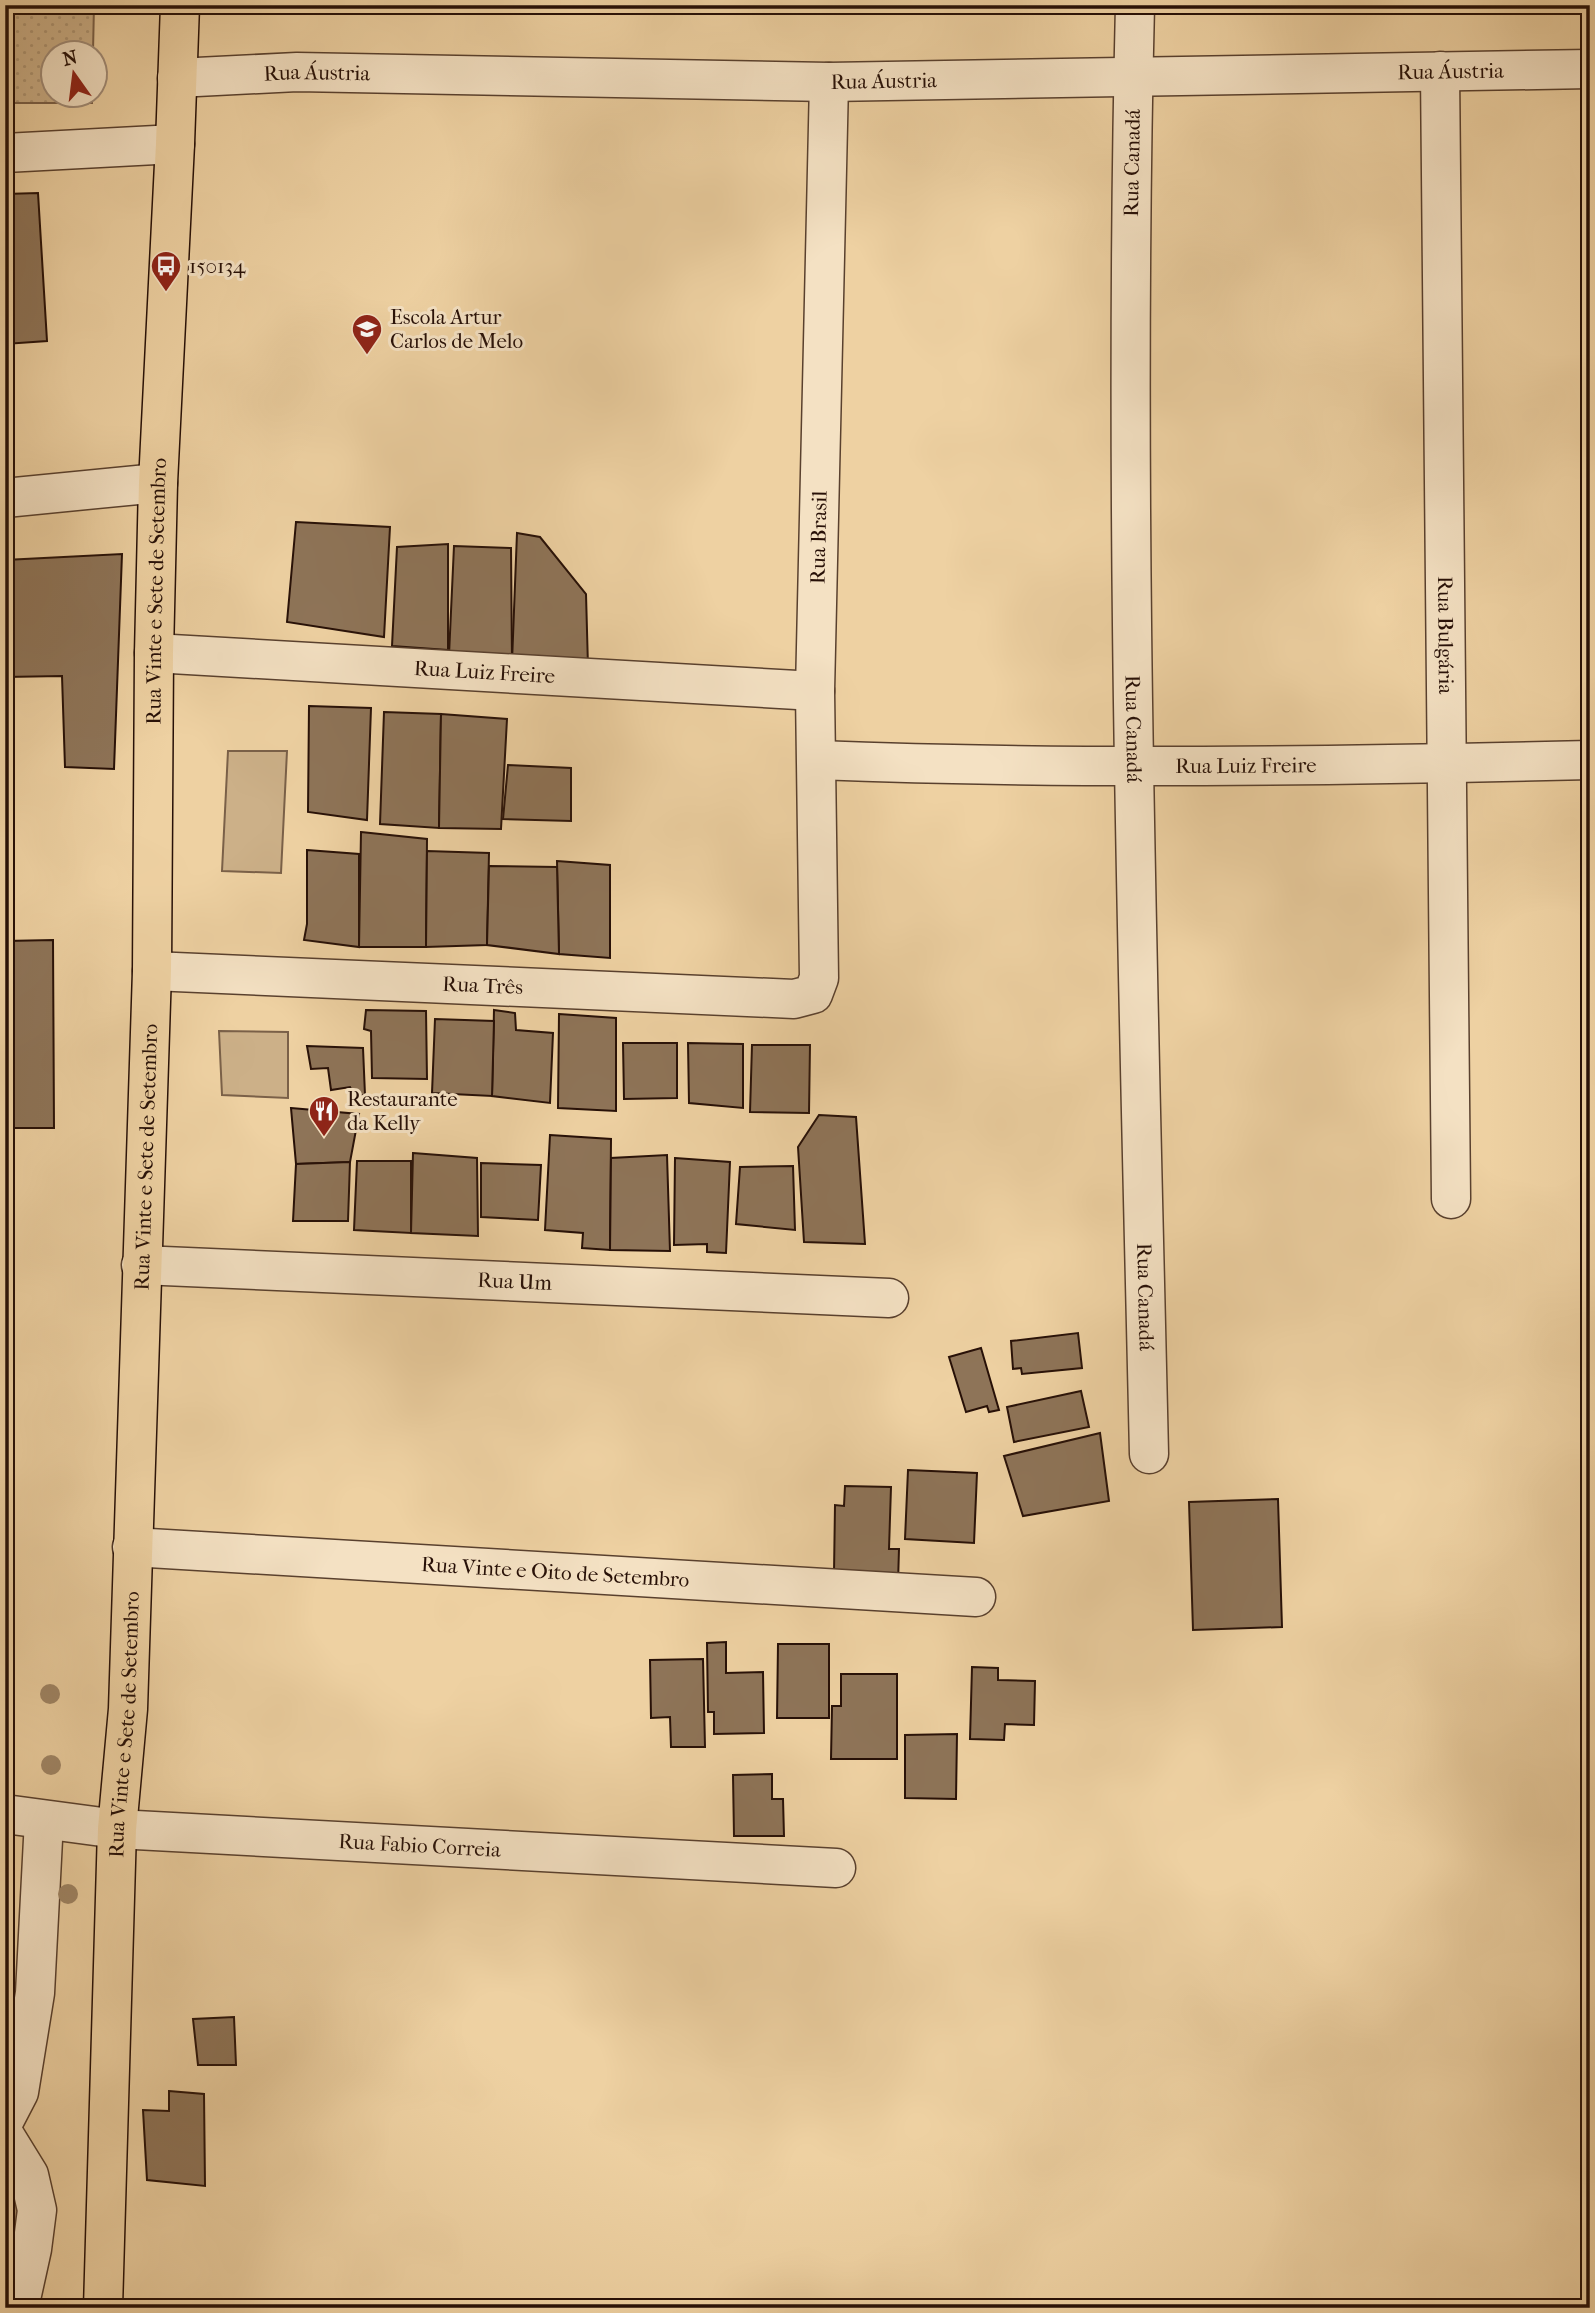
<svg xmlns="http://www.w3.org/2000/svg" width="1595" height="2313" viewBox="0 0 1595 2313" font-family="'IM FELL French Canon',serif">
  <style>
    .grass { fill: url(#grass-dots); stroke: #7a6048; stroke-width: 2 }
    .pitch { fill: #ccb088; stroke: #7a6048; stroke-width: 2 }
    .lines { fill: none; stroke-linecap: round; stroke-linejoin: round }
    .canal { stroke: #aa8f6d; stroke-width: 42 }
    .building { fill: #8e7458; stroke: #271007; stroke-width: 2 }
    .minor-casing { stroke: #59402e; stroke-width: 41 }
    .primary-casing { stroke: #271007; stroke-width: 41 }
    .minor { stroke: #f4e1c3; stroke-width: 38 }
    .primary { stroke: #eed1a2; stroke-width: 38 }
    .tree { fill: #a08666 }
    .labels { text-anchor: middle; stroke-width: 6; stroke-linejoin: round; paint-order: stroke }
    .street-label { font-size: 21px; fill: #271007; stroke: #f4e1c3 }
    .poi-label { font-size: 21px; fill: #271007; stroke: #f4e1c3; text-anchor: start }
  </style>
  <defs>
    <pattern id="grass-dots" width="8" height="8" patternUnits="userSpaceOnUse" patternTransform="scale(1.75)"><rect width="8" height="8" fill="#ccb088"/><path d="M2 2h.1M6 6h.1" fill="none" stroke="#af9674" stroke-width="1.8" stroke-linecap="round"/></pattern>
  </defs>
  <rect width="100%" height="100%" fill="#eed1a2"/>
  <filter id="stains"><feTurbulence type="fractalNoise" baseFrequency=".00286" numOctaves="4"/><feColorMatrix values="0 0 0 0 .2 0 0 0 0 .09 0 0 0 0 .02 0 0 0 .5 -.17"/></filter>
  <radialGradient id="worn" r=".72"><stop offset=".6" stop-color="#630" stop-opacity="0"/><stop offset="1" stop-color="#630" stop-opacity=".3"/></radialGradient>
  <!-- grass -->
  <polygon class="grass" points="5,5 94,5 93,52 52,52 52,94 92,95 92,103 5,103"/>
  <!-- pitch -->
  <g class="pitch">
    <polygon points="228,751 287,751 281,873 222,871"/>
    <polygon points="219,1031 288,1032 288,1098 222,1095"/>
  </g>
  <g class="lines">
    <!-- canal -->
    <polyline class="canal" points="5,2219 7,2219"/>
  </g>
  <!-- building -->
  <g class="building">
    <polygon points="38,193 47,341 5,344 5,194"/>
    <polygon points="296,522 390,527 384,637 287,622"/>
    <polygon points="517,533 540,537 586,594 588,667 512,662"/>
    <polygon points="448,544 448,650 392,646 397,547"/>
    <polygon points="454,546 511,548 512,662 449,655"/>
    <polygon points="122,554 114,769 65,767 62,676 5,677 5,560"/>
    <polygon points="309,706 371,708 367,820 308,812"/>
    <polygon points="384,712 441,714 439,828 380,824"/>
    <polygon points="441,714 507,719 501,829 439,828"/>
    <polygon points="508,765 571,768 571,821 503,819"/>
    <polygon points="361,832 427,839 426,947 359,947"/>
    <polygon points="307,850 359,854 359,947 304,940 307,924"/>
    <polygon points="427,851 489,853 487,945 426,947"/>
    <polygon points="557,861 610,865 610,958 559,954"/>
    <polygon points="489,866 557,867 559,954 487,945"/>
    <polygon points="53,940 54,1128 5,1128 5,941"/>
    <polygon points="366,1010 426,1011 427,1079 372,1078 371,1031 364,1029"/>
    <polygon points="494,1010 515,1013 516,1030 553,1033 550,1103 492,1096"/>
    <polygon points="559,1014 616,1018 616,1111 558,1108"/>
    <polygon points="435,1019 494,1021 492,1096 432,1093"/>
    <polygon points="623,1043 677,1043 677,1098 624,1099"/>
    <polygon points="688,1043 743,1044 743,1108 689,1103"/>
    <polygon points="752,1045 810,1045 809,1113 750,1112"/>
    <polygon points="307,1046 363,1048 365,1095 354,1095 350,1087 331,1090 328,1068 311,1069"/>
    <polygon points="291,1108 359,1114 350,1162 296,1164"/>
    <polygon points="819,1115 856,1117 865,1244 804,1242 798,1147"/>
    <polygon points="550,1135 611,1139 610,1250 582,1248 583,1233 545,1230"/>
    <polygon points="413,1153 477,1158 478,1236 411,1233"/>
    <polygon points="667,1155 670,1251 610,1250 611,1158"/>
    <polygon points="675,1158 730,1162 726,1253 707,1252 707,1244 674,1245"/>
    <polygon points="357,1161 411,1161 411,1233 354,1230"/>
    <polygon points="350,1162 348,1221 293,1221 296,1164"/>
    <polygon points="481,1163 541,1165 538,1220 481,1217"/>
    <polygon points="793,1166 795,1230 736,1224 740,1167"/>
    <polygon points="1078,1333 1082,1368 1022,1374 1021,1368 1013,1369 1011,1341"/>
    <polygon points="981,1348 999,1410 989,1412 987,1406 966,1412 949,1357"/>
    <polygon points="1081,1391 1089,1427 1014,1442 1007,1407"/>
    <polygon points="1100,1433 1109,1501 1023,1516 1004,1456"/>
    <polygon points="908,1470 977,1473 974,1543 905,1539"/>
    <polygon points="845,1486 891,1487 889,1549 899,1549 898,1583 834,1573 835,1505 844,1506"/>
    <polygon points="1278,1499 1282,1627 1193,1630 1189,1502"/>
    <polygon points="726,1642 726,1673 763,1672 764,1733 714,1734 714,1712 708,1712 707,1643"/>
    <polygon points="778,1644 829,1644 829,1718 777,1718"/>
    <polygon points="703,1659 705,1747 671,1747 670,1717 651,1718 650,1660"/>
    <polygon points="972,1667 998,1668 998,1680 1035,1681 1034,1725 1005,1724 1004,1740 970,1739"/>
    <polygon points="841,1674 897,1674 897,1759 831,1759 832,1706 841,1706"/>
    <polygon points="957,1734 956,1799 905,1798 905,1735"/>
    <polygon points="772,1774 772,1799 783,1799 784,1836 734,1836 733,1775"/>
    <polygon points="234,2017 236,2065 198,2065 193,2019"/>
    <polygon points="169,2091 204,2094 205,2186 147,2180 143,2110 169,2111"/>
  </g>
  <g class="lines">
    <!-- minor casing -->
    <g class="minor-casing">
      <g id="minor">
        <path id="s1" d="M1135 5C1123 488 1138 971 1149 1454"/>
        <path id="s2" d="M1440 71 1451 1199"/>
        <path id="s3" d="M177 78 297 72 829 82 1590 69"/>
        <polyline points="5,153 175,144"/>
        <polyline points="5,498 158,483"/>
        <path id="s4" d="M154 653 815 691"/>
        <path id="s5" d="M817 760C1074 770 1332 766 1590 760"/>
        <path id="s6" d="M152 971 794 999 813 994 819 978 815 691 829 82"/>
        <path id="s7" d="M141 1265 889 1298"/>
        <path id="s8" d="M132 1547 976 1597"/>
        <path id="s9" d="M5 1814 117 1829 836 1868"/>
        <polyline points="5,2119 19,2092 35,1993 44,1820"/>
        <polyline points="5,2136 29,2175 37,2210 32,2249 19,2308"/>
      </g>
    </g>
    <!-- primary casing -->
    <g class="primary-casing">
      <g id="primary">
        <path id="s10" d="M103 2308 117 1829 128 1709 152 971 154 653 158 483 175 144 180 5"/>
      </g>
    </g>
    <!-- minor -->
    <use href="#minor" class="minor"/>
    <!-- primary -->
    <use href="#primary" class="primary"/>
  </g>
  <!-- trees -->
  <g class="tree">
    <circle cx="50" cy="1694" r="10"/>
    <circle cx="51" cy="1765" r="10"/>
    <circle cx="68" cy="1894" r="10"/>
  </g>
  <!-- icons -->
  <defs>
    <g id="bus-pin" transform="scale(1.575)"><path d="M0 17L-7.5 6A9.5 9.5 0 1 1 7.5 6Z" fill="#8f2418" stroke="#f4e1c3"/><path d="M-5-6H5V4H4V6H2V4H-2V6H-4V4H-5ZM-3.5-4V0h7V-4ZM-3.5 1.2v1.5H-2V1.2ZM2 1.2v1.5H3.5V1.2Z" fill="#fff"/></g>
    <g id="school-pin" transform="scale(1.575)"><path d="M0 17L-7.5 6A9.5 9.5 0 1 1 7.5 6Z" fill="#8f2418" stroke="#f4e1c3"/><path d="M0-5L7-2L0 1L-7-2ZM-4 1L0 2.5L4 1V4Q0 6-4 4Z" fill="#fff"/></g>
    <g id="restaurant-pin" transform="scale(1.575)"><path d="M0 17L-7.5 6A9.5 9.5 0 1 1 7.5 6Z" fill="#8f2418" stroke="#f4e1c3"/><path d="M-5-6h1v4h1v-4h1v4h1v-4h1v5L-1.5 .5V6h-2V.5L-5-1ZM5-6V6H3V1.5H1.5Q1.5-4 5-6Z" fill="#fff"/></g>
  </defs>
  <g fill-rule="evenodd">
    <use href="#bus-pin" x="166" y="266"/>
    <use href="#school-pin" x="367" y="329"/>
    <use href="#restaurant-pin" x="324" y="1111"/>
  </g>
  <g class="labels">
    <!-- street labels -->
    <g class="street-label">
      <text dy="7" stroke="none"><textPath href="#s3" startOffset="1274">Rua Áustria</textPath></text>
      <text dy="7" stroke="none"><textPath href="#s3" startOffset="140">Rua Áustria</textPath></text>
      <text dy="7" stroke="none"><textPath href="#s3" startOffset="707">Rua Áustria</textPath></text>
      <text transform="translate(1132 163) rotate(-89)" y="7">Rua Canadá</text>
      <text dy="7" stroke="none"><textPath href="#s6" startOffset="1120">Rua Brasil</textPath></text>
      <text dy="7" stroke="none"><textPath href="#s10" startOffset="1718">Rua Vinte e Sete de Setembro</textPath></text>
      <text dy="7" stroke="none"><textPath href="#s2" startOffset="564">Rua Bulgária</textPath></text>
      <text dy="7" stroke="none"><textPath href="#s4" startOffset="331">Rua Luiz Freire</textPath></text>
      <text dy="7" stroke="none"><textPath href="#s1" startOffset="724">Rua Canadá</textPath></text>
      <text dy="7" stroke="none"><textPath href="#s5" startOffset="429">Rua Luiz Freire</textPath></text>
      <text dy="7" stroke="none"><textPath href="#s6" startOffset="331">Rua Três</textPath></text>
      <text dy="7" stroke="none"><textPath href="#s10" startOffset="1152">Rua Vinte e Sete de Setembro</textPath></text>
      <text dy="7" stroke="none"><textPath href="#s7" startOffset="374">Rua Um</textPath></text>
      <text dy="7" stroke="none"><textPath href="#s1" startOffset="1292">Rua Canadá</textPath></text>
      <text dy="7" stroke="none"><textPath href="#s8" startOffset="424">Rua Vinte e Oito de Setembro</textPath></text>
      <text dy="7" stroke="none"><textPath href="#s10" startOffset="584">Rua Vinte e Sete de Setembro</textPath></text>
      <text dy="7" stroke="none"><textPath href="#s9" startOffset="416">Rua Fabio Correia</textPath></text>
    </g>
    <!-- poi labels -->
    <g class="poi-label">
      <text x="189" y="273">150134</text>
      <text x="390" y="324">Escola Artur<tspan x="390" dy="24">Carlos de Melo</tspan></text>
      <text x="347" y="1106">Restaurante<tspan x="347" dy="24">da Kelly</tspan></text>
    </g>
  </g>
  <!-- margin -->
  <rect width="1595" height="2313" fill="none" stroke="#eed1a2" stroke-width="28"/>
  <rect x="7" y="7" width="1581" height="2299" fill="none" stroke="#271007" stroke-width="3.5"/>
  <rect x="14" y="14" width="1567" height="2285" fill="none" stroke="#271007" stroke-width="2"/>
  <!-- north arrow -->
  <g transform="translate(74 74) rotate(346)"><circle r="33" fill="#f4e1c3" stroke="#a28d78" stroke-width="2"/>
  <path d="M0-5L12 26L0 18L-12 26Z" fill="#8f2418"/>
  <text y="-10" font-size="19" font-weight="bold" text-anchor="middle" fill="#271007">N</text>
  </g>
  <rect width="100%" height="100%" filter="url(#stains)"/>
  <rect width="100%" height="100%" fill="url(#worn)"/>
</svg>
